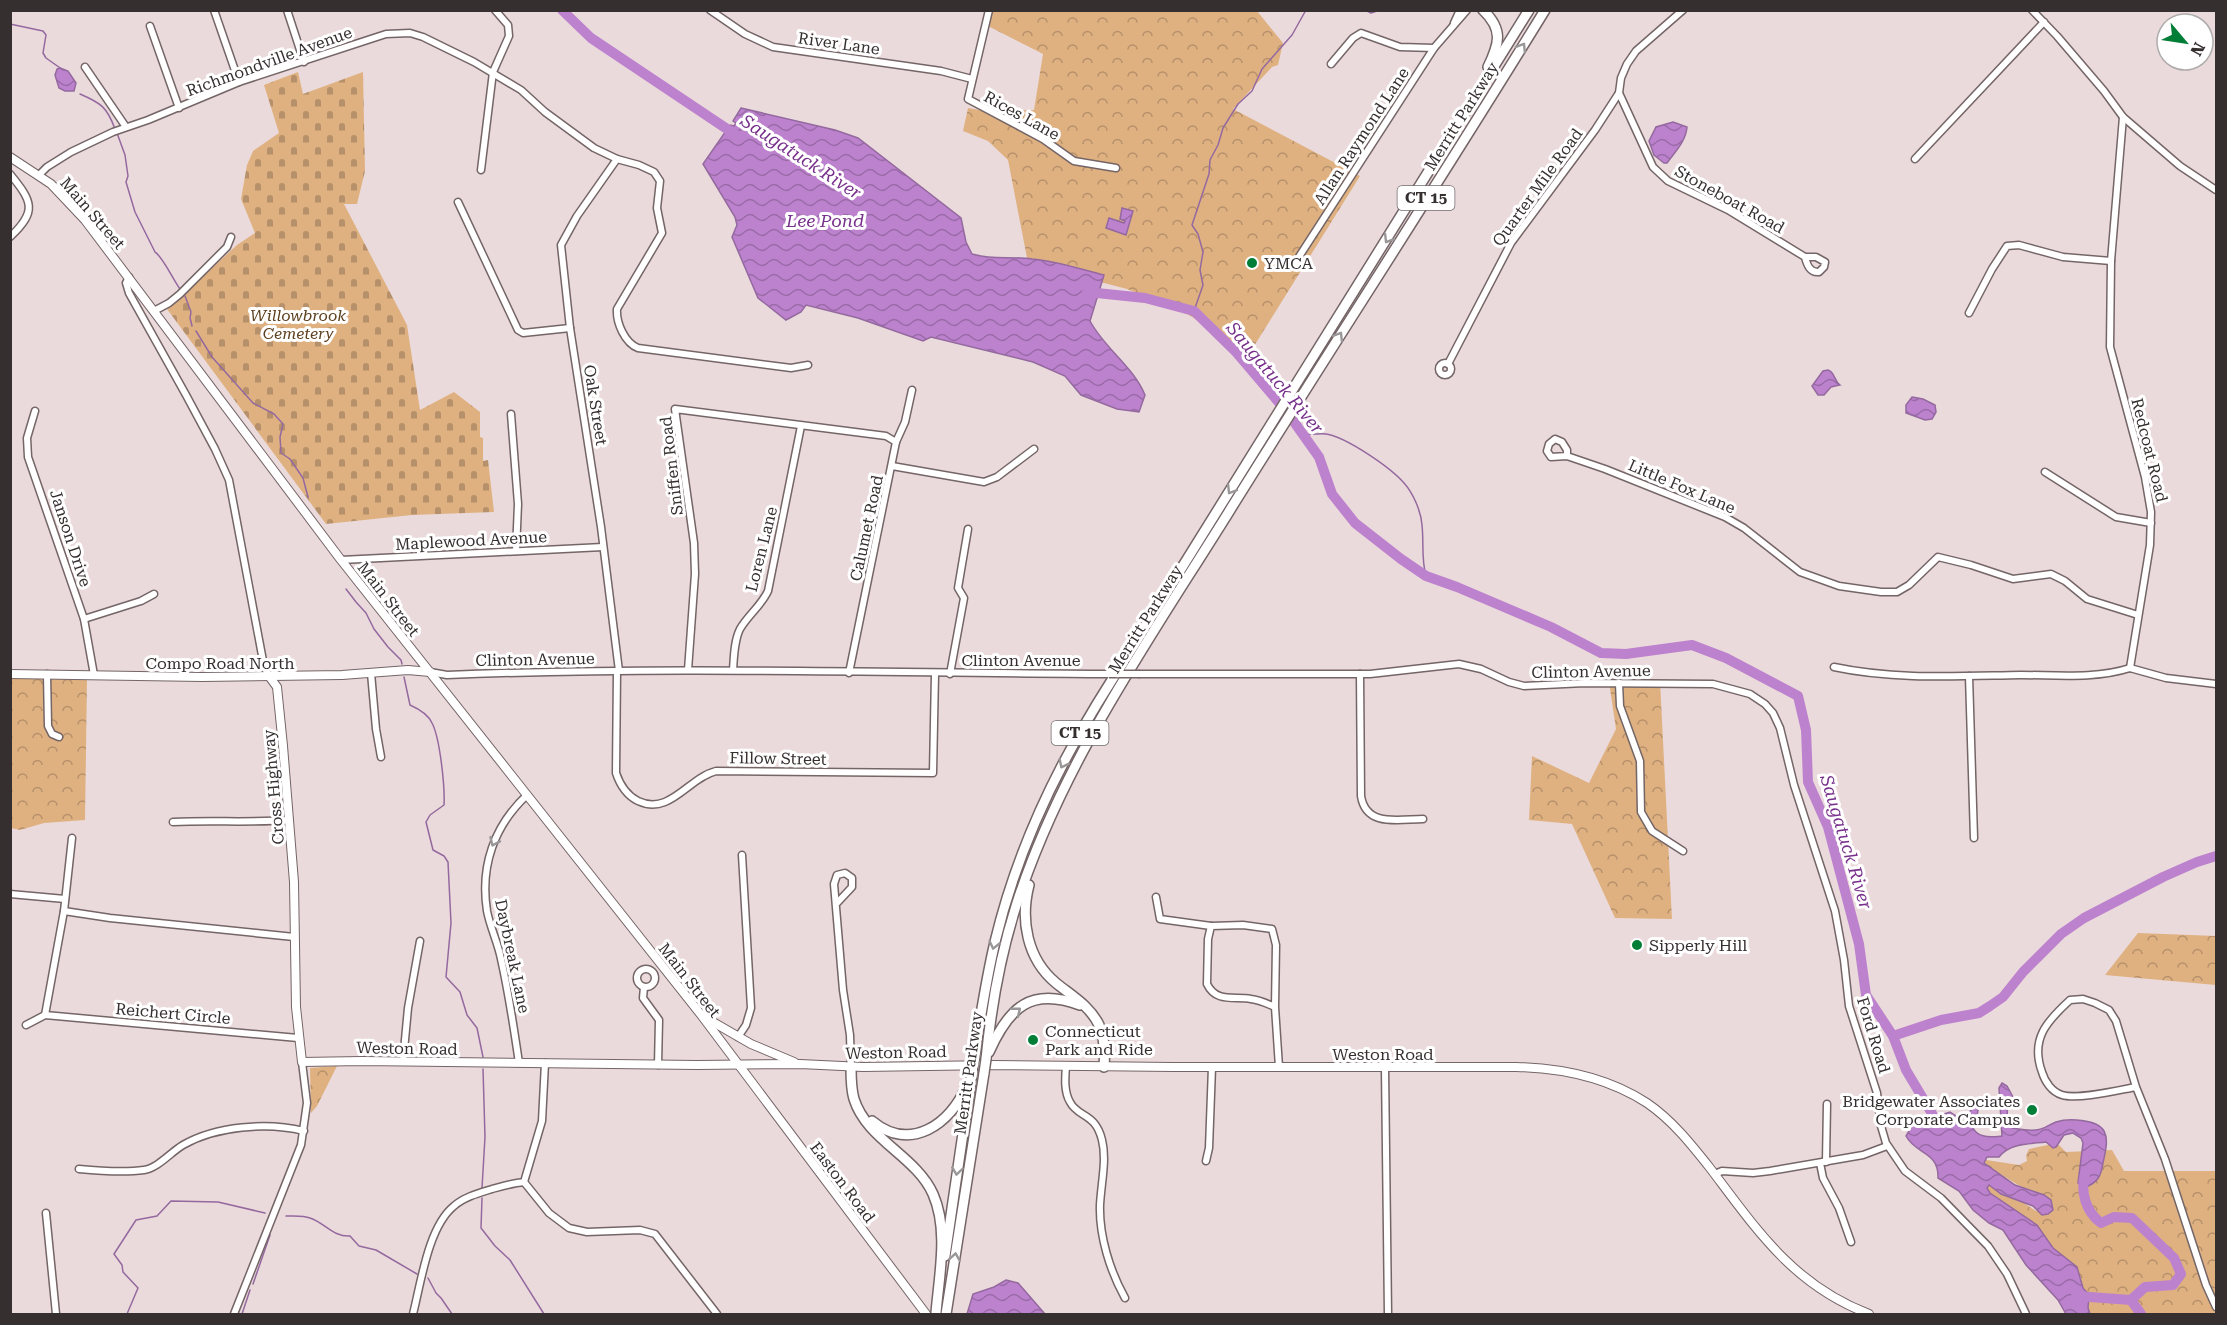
<svg xmlns="http://www.w3.org/2000/svg" width="2227" height="1325" viewBox="0 0 2227 1325" font-family="'Roboto Serif',serif">
  <style>
    .forest { fill: url(#forest-crowns) }
    .cemetery { fill: url(#cemetery-stones) }
    .water { fill: url(#water-waves); stroke: #94699f; stroke-width: 1.5 }
    .lines { fill: none; stroke-linecap: round; stroke-linejoin: round }
    .stream { stroke: #94699f; stroke-width: 1.5 }
    .river { stroke: #bd82ce; stroke-width: 10 }
    .minor-casing { stroke: #746567; stroke-width: 9 }
    .major-casing { stroke: #746567; stroke-width: 10 }
    .highway-casing { stroke: #746567; stroke-width: 12 }
    .minor { stroke: #fff; stroke-width: 6 }
    .major { stroke: #fff; stroke-width: 8 }
    .highway { stroke: #fff; stroke-width: 9 }
    .minor-bridge-casing { stroke: #746567; stroke-width: 9; stroke-linecap: butt }
    .highway-bridge-casing { stroke: #746567; stroke-width: 12; stroke-linecap: butt }
    .minor-bridge { stroke: #fff; stroke-width: 6 }
    .highway-bridge { stroke: #fff; stroke-width: 9 }
    .oneway { stroke: #9a9798 }
    .poi-dot { fill: #007d36; stroke: #fff; stroke-width: 2 }
    .labels { text-anchor: middle; stroke-width: 6; stroke-linejoin: round; paint-order: stroke }
    .shield { fill: #fff; stroke: #726d6e; stroke-width: 1.5 }
    .shield-label { font-size: 15px; font-weight: bold; fill: #362f30 }
    .street-label { font-size: 16px; fill: #362f30; stroke: #fff }
    .poi-label { font-size: 16px; fill: #362f30; stroke: #fff; text-anchor: start }
    .park-label { font-size: 16px; font-style: italic; fill: #5d401f; stroke: #fff }
    .water-label { font-size: 18px; font-style: italic; fill: #77308b; stroke: #fff }
  </style>
  <defs>
    <pattern id="forest-crowns" width="20" height="18" patternUnits="userSpaceOnUse" patternTransform="scale(1.5)"><rect width="20" height="18" fill="#dfb181"/><path d="M2 6a3 3 0 1 1 6 0M12 15a3 3 0 1 1 6 0" fill="none" stroke="#b6906a"/></pattern>
    <pattern id="cemetery-stones" width="16" height="16" patternUnits="userSpaceOnUse" patternTransform="scale(1.5)"><rect width="16" height="16" fill="#dfb181"/><path d="M2 7V4a2 2 0 0 1 4 0v3zM10 15v-3a2 2 0 0 1 4 0v3z" fill="#b6906a"/></pattern>
    <pattern id="water-waves" width="16" height="10" patternUnits="userSpaceOnUse" patternTransform="scale(1.5)"><rect width="16" height="10" fill="#bd82ce"/><path d="M0 5q4-4 8 0t8 0" fill="none" stroke="#9a6ba8"/></pattern>
  </defs>
  <rect width="100%" height="100%" fill="#ebdadb"/>
  <!-- forest -->
  <g class="forest">
    <polygon points="991,11 1257,11 1283,43 1278,65 1272,67 1233,109 1360,176 1246,359 1230,341 1189,315 1127,289 1104,283 1061,278 1028,263 1008,160 988,141 963,131 968,108 985,111 1034,110 1043,54 988,26"/>
    <polygon points="11,678 87,680 85,820 44,823 20,830 11,828"/>
    <polygon points="1660,681 1672,919 1615,918 1572,824 1529,820 1532,756 1589,783 1616,729 1609,682"/>
    <polygon points="2138,933 2216,936 2216,985 2105,975"/>
    <polygon points="337,1066 317,1106 311,1113 310,1068"/>
    <polygon points="2057,1143 2066,1152 2112,1150 2124,1171 2215,1171 2216,1149 2216,1314 2081,1314 1991,1196 1985,1185 1995,1187 2018,1199 2036,1211 2046,1210 2035,1195 1985,1165 1980,1159 2019,1165 2027,1161 2026,1155 2029,1149"/>
  </g>
  <!-- cemetery -->
  <polygon class="cemetery" points="298,72 303,94 363,72 365,171 357,204 344,204 407,325 420,410 454,392 480,412 480,437 483,438 483,461 488,460 494,512 412,515 326,524 167,309 237,245 255,233 241,199 247,165 253,151 279,133 264,85"/>
  <!-- water -->
  <g class="water">
    <polygon points="60,68 68,71 76,83 74,91 65,91 59,88 55,75 57,69"/>
    <path d="M741 108 835 130 858 138 961 218 966 242 972 254C991 260 1011 256 1032 259 1056 261 1080 269 1104 275L1090 321C1105 349 1133 366 1145 395L1139 412 1117 409 1081 395 1065 376 1033 362 931 337 923 341 858 318 806 305 801 312 786 320 758 298 732 237 737 225 735 217 703 164 730 125 734 126 736 123 733 121Z"/>
    <path d="M1673 122 1687 127C1686 141 1675 152 1667 163H1664L1654 155 1649 141 1656 127Z"/>
    <polygon points="1122,208 1133,211 1126,235 1106,228 1109,218 1124,223 1125,221 1120,219"/>
    <path d="M1828 370C1835 372 1834 381 1840 385L1831 387 1824 395H1818L1812 386 1823 371Z"/>
    <polygon points="1912,397 1923,399 1935,405 1936,412 1932,419 1925,420 1906,413 1906,405"/>
    <path d="M2002 1083 2007 1086 2013 1097 2006 1103V1107H2008C2006 1115 2008 1120 2012 1128 2019 1129 2027 1131 2035 1130 2043 1130 2048 1125 2056 1122 2068 1118 2097 1119 2104 1131 2109 1140 2105 1153 2103 1163 2101 1176 2098 1182 2086 1187L2078 1183 2083 1143 2081 1138 2073 1133 2064 1135 2056 1147 2053 1148 2046 1142C2030 1144 2010 1143 1999 1157H1987L1984 1163 2015 1185 2044 1195 2051 1200 2053 1210 2048 1214 2042 1215 2033 1206 2001 1194 1989 1185 1987 1188 1990 1193 2037 1225 2053 1248 2077 1267 2083 1288 2089 1295 2088 1308 2090 1314H2066L2058 1300 2026 1265 2003 1230 1989 1223 1973 1210 1959 1191 1938 1178C1939 1151 1916 1155 1906 1136L1913 1124 1950 1112 1956 1116 1959 1125 1964 1127 1969 1112 1975 1107 1978 1110 1977 1116 1972 1126C1977 1139 1991 1137 2002 1136L1999 1088Z"/>
    <polygon points="1006,1280 1018,1283 1045,1314 967,1314 973,1294 994,1287"/>
  </g>
  <g class="lines">
    <!-- stream -->
    <g class="stream">
      <polyline points="1365,10 1371,13 1380,10"/>
      <polyline points="10,24 43,31 46,35 43,53 46,58 63,70"/>
      <path d="M80 94C101 103 107 107 115 129"/>
      <path d="M117 133 125 155 128 176 126 182 135 212 155 252C162 256 173 279 180 289"/>
      <polyline points="185,296 191,312 190,318 192,326"/>
      <polyline points="1194,311 1203,285 1200,270 1203,252 1198,234 1192,225 1209,174 1210,160 1218,145 1223,128 1238,104 1252,91 1262,69 1292,35 1306,10"/>
      <polyline points="196,331 212,357 253,403 274,414 283,424 280,437 281,453 290,459 303,478 308,497"/>
      <path d="M1302 435C1310 435 1318 433 1326 434 1346 437 1390 467 1404 483 1413 493 1421 511 1422 525 1424 543 1421 558 1426 576"/>
      <polyline points="346,589 356,602 366,613 374,629 388,647 401,660 402,664"/>
      <path d="M404 677 410 705C419 709 428 714 432 723 440 738 445 787 444 805L430 815 426 822 433 850 444 856 448 862 451 923 446 977 460 992 467 1015 477 1028 483 1057"/>
      <polyline points="482,1188 485,1137 483,1069"/>
      <polyline points="482,1198 481,1228 495,1246 510,1260 544,1314"/>
      <path d="M286 1216C293 1216 303 1215 310 1218 325 1223 333 1237 350 1236L359 1246 376 1250 417 1274"/>
      <polyline points="428,1278 436,1293 441,1298 452,1314"/>
      <polyline points="253,1284 270,1235"/>
      <polyline points="127,1314 138,1288 123,1272 122,1265 114,1254 136,1220 157,1216 171,1201 218,1202 265,1213"/>
      <polyline points="242,1314 250,1290"/>
    </g>
    <!-- river -->
    <g class="river">
      <polyline points="562,10 591,38 739,137"/>
      <polyline points="1087,292 1145,298 1194,311 1236,352 1287,412 1319,457 1332,494 1355,523 1401,559 1426,576 1457,587 1551,627 1601,653 1626,654 1692,645 1726,658 1798,696 1806,730 1808,782 1828,827 1859,944 1866,995 1893,1036 1906,1070 1940,1127"/>
      <polyline points="1893,1036 1941,1020 1979,1013 1990,1006 2003,997 2023,972 2061,934 2084,918 2163,877 2197,862 2216,856"/>
      <path d="M2076 1296 2131 1300 2145 1287 2173 1285 2181 1274 2174 1258 2132 1218 2114 1217 2101 1223C2086 1212 2080 1192 2085 1174"/>
      <polyline points="2131,1300 2141,1314"/>
    </g>
    <!-- minor casing -->
    <g class="minor-casing">
      <g id="minor">
        <polyline points="214,10 239,82"/>
        <polyline points="287,10 304,62"/>
        <polyline points="710,10 745,34 773,47 941,71 972,79"/>
        <polyline points="989,10 968,99 1043,139 1074,161 1116,168"/>
        <path d="M1683 10 1636 51 1627 64 1621 78 1619 93 1653 167 1668 181 1728 210 1805 257H1816L1825 262 1824 267 1819 272C1810 273 1807 265 1805 257"/>
        <polyline points="2032,10 2057,36 2104,91 2123,117 2180,166 2216,190"/>
        <polyline points="1454,23 1460,10"/>
        <polyline points="150,26 179,108"/>
        <polyline points="1331,64 1353,38 1361,33 1400,47 1434,48"/>
        <polyline points="85,67 126,127"/>
        <polyline points="2123,117 2111,261 2110,347 2145,477 2151,512 2150,545 2130,668"/>
        <polyline points="617,159 577,216 561,245 570,328 601,527 619,671"/>
        <polyline points="1915,159 2044,22"/>
        <polyline points="481,170 493,72 509,36 508,25 495,10"/>
        <path d="M10 174C32 201 38 211 10 237"/>
        <path d="M39 175 47 167 71 152 113 132 148 120 239 82 386 34 410 33 423 37 474 62 521 90 545 112 594 148 617 159 639 165 654 172 660 181 657 208 662 233 617 309C616 323 625 343 638 348L791 368 808 365"/>
        <polyline points="458,202 518,330 523,333 570,328"/>
        <polyline points="1293,266 1434,48 1467,10"/>
        <polyline points="129,277 126,283 129,293 186,395 215,449 229,480 264,666 269,676"/>
        <polyline points="154,311 169,303 180,294 227,247 231,237"/>
        <polyline points="1969,313 1992,269 2007,246 2019,245 2063,257 2111,261"/>
        <circle cx="1445" cy="369" r="6"/>
        <polyline points="1448,364 1511,243 1595,130 1619,93"/>
        <polyline points="35,411 27,438 28,457 84,619 94,675"/>
        <polyline points="511,414 518,504 516,551"/>
        <polyline points="1567,456 1567,450 1562,442 1555,439 1549,444 1547,451 1551,457 1567,456 1605,469 1725,517 1744,528 1800,572 1839,586 1881,592 1897,592 1909,585 1938,557 1971,565 2013,579 2051,574 2065,581 2087,599 2138,615"/>
        <polyline points="892,466 984,482 997,477 1034,449"/>
        <polyline points="2045,472 2116,517 2151,523"/>
        <polyline points="341,560 603,547"/>
        <polyline points="84,619 141,601 154,594"/>
        <path d="M1834 667C1895 680 1959 676 2021 675 2057 675 2096 679 2130 668"/>
        <polyline points="2130,668 2166,678 2216,684"/>
        <polyline points="688,670 695,574 694,543 675,409 886,436 896,442"/>
        <path d="M733 670C734 657 734 641 740 629 748 615 761 606 768 591L801 426"/>
        <path d="M617 671 616 773C620 785 626 795 638 801 670 816 688 778 716 771L933 773 935 674"/>
        <path d="M430 672 447 675C667 666 888 673 1109 674"/>
        <polyline points="371,673 376,729 381,757"/>
        <polyline points="849,673 896,442 905,422 912,390"/>
        <polyline points="47,674 48,726 52,734 59,737"/>
        <polyline points="950,674 964,598 958,588 968,529"/>
        <polyline points="1140,674 1370,674 1459,664 1481,669 1509,682 1524,686 1585,683 1713,684 1750,694 1765,704 1773,713 1780,728 1794,785 1835,911 1844,960 1849,1006 1877,1093 1881,1126 1886,1143 1905,1171 1941,1198 1988,1246 2007,1274 2026,1314"/>
        <path d="M1360 674 1361 796C1366 828 1400 819 1423 819"/>
        <polyline points="1969,676 1974,838"/>
        <polyline points="1619,683 1620,706 1640,761 1641,812 1652,831 1683,851"/>
        <path d="M173 822C212 820 250 823 289 820"/>
        <polyline points="10,894 65,899"/>
        <polyline points="1156,897 1160,919 1211,926"/>
        <polyline points="837,903 852,887 852,878 845,873 837,875 834,884 843,990 850,1035 851,1067"/>
        <polyline points="64,911 110,918 294,937"/>
        <circle cx="646" cy="978" r="9"/>
        <polyline points="644,987 643,998 659,1020 658,1065"/>
        <path d="M1275 1007C1268 1004 1260 1000 1251 999 1234 996 1216 1003 1207 984L1208 939 1211 926 1243 925 1272 929 1276 945 1275 1007 1279 1067"/>
        <polyline points="45,1015 64,911 72,838"/>
        <polyline points="26,1025 45,1015 298,1038"/>
        <polyline points="738,1037 746,1025 751,1008 742,855"/>
        <polyline points="403,1061 408,1008 420,941"/>
        <path d="M519 1063C514 1029 509 994 501 959 498 943 490 927 487 911 480 866 494 826 527 795"/>
        <path d="M1066 1066C1065 1078 1064 1092 1070 1102 1078 1118 1095 1112 1102 1140 1107 1160 1101 1184 1100 1205 1099 1236 1110 1271 1125 1298"/>
        <polyline points="1385,1068 1388,1314"/>
        <path d="M2136 1087C2119 1090 2078 1100 2062 1095 2052 1092 2045 1082 2042 1072 2030 1039 2047 1021 2070 1000L2083 999 2095 1003 2109 1010 2116 1021 2136 1087 2165 1159 2206 1285 2216 1307"/>
        <polyline points="1206,1161 1209,1148 1212,1067"/>
        <polyline points="1826,1162 1827,1104"/>
        <polyline points="1820,1163 1823,1178 1839,1208 1851,1242"/>
        <path d="M79 1169C100 1171 123 1173 144 1170 158 1168 171 1152 183 1145 216 1126 267 1122 304 1131"/>
        <polyline points="1715,1174 1722,1171 1753,1173 1770,1171 1863,1155 1887,1146"/>
        <polyline points="524,1182 549,1213 569,1228 587,1232 640,1230 655,1234 717,1314"/>
        <polyline points="46,1213 56,1314"/>
        <polyline points="234,1314 301,1145 307,1103 302,1062"/>
        <path d="M413 1314C421 1283 428 1227 454 1206 464 1197 479 1193 492 1189 503 1186 513 1183 524 1182L542 1121 545 1063"/>
      </g>
    </g>
    <!-- major casing -->
    <g class="major-casing">
      <g id="major">
        <polyline points="10,157 51,184 85,220 341,560 702,1016 926,1314"/>
        <polyline points="10,674 202,677 342,675 408,670 430,672"/>
        <path d="M269 676 277 687 283 746 294 882 296 1007 302 1062 362 1061 697 1065 800 1064 863 1067 994 1065 1173 1067H1516C1562 1068 1607 1077 1647 1103 1672 1120 1691 1144 1710 1168 1757 1230 1793 1285 1869 1314"/>
        <polyline points="706,1018 751,1044 794,1062"/>
      </g>
    </g>
    <!-- highway casing -->
    <g class="highway-casing">
      <g id="highway">
        <path d="M1483 10C1504 30 1499 44 1488 67"/>
        <path d="M1029 885C1020 920 1027 959 1056 983 1072 996 1090 1006 1099 1025 1105 1038 1105 1053 1104 1067"/>
        <path d="M989 1052C1009 1007 1031 987 1080 1005"/>
        <path d="M974 1058C980 1019 986 980 995 942 1015 858 1052 777 1097 704L1529 10"/>
        <path d="M986 1059C991 1008 1000 956 1016 906 1062 762 1151 637 1230 510 1334 343 1442 178 1545 10"/>
        <path d="M851 1067C851 1078 851 1089 854 1099 867 1140 916 1156 933 1194 949 1230 939 1276 936 1313"/>
        <path d="M872 1121C910 1153 951 1124 967 1085"/>
        <polyline points="945,1256 972,1072"/>
        <polyline points="946,1314 984,1073"/>
      </g>
    </g>
    <!-- minor -->
    <use href="#minor" class="minor"/>
    <!-- major -->
    <use href="#major" class="major"/>
    <!-- highway -->
    <use href="#highway" class="highway"/>
    <!-- minor-bridge casing -->
    <g class="minor-bridge-casing">
      <polyline id="minor-bridge" points="1109,674 1140,674"/>
    </g>
    <!-- highway-bridge casing -->
    <g class="highway-bridge-casing">
      <g id="highway-bridge">
        <polyline points="972,1072 974,1058"/>
        <polyline points="984,1073 986,1059"/>
      </g>
    </g>
    <!-- minor-bridge -->
    <use href="#minor-bridge" class="minor-bridge"/>
    <!-- highway-bridge -->
    <use href="#highway-bridge" class="highway-bridge"/>
  </g>
  <!-- one-way arrows -->
  <defs><path id="oneway-chevron" d="M-2-3.5L2.5 0L-2 3.5" fill="none" stroke-width="1.6" stroke-linecap="round" stroke-linejoin="round" transform="scale(1.5)"/></defs>
  <g class="oneway">
    <use href="#oneway-chevron" transform="translate(1522 47) rotate(-58)"/>
    <use href="#oneway-chevron" transform="translate(1388 239) rotate(121)"/>
    <use href="#oneway-chevron" transform="translate(1339 336) rotate(-58)"/>
    <use href="#oneway-chevron" transform="translate(1231 490) rotate(122)"/>
    <use href="#oneway-chevron" transform="translate(1063 764) rotate(117)"/>
    <use href="#oneway-chevron" transform="translate(494 842) rotate(114)"/>
    <use href="#oneway-chevron" transform="translate(994 945) rotate(103)"/>
    <use href="#oneway-chevron" transform="translate(1017 1011) rotate(-39)"/>
    <use href="#oneway-chevron" transform="translate(957 1171) rotate(98)"/>
    <use href="#oneway-chevron" transform="translate(955 1257) rotate(-81)"/>
  </g>
  <!-- markers -->
  <g class="poi-dot">
    <circle cx="1252" cy="263" r="6"/>
    <circle cx="1637" cy="945" r="6"/>
    <circle cx="1033" cy="1040" r="6"/>
    <circle cx="2032" cy="1110" r="6"/>
  </g>
  <g class="labels">
    <!-- shield labels -->
    <g class="shield">
      <rect x="1397.5" y="186" width="57" height="24" rx="4.5"/>
      <rect x="1051.5" y="721" width="57" height="24" rx="4.5"/>
    </g>
    <g class="shield-label">
      <text x="1426" y="203">CT 15</text>
      <text x="1080" y="738">CT 15</text>
    </g>
    <!-- street labels -->
    <g class="street-label">
      <text transform="translate(839 43) rotate(8)" y="6">River Lane</text>
      <text transform="translate(269 61) rotate(-20)" y="6">Richmondville Avenue</text>
      <text transform="translate(1022 115) rotate(29)" y="6">Rices Lane</text>
      <text transform="translate(1461 116) rotate(-58)" y="6">Merritt Parkway</text>
      <text transform="translate(1361 136) rotate(-57)" y="6">Allan Raymond Lane</text>
      <text transform="translate(1537 187) rotate(-54)" y="6">Quarter Mile Road</text>
      <text transform="translate(1730 199) rotate(29)" y="6">Stoneboat Road</text>
      <text transform="translate(93 213) rotate(49)" y="6">Main Street</text>
      <text transform="translate(596 405) rotate(81)" y="6">Oak Street</text>
      <text transform="translate(2150 450) rotate(76)" y="6">Redcoat Road</text>
      <text transform="translate(671 466) rotate(-97)" y="6">Sniffen Road</text>
      <text transform="translate(1682 486) rotate(23)" y="6">Little Fox Lane</text>
      <text transform="translate(866 528) rotate(-78)" y="6">Calumet Road</text>
      <text transform="translate(71 538) rotate(72)" y="6">Janson Drive</text>
      <text transform="translate(471 540) rotate(-3)" y="6">Maplewood Avenue</text>
      <text transform="translate(761 549) rotate(-76)" y="6">Loren Lane</text>
      <text transform="translate(389 599) rotate(52)" y="6">Main Street</text>
      <text transform="translate(1145 619) rotate(-58)" y="6">Merritt Parkway</text>
      <text transform="translate(535 659) rotate(-1)" y="6">Clinton Avenue</text>
      <text x="1021" y="666">Clinton Avenue</text>
      <text x="220" y="669">Compo Road North</text>
      <text transform="translate(1591 671) rotate(-1)" y="6">Clinton Avenue</text>
      <text transform="translate(778 758) rotate(1)" y="6">Fillow Street</text>
      <text transform="translate(273 787) rotate(-95)" y="6">Cross Highway</text>
      <text transform="translate(513 956) rotate(78)" y="6">Daybreak Lane</text>
      <text transform="translate(690 980) rotate(52)" y="6">Main Street</text>
      <text transform="translate(173 1013) rotate(5)" y="6">Reichert Circle</text>
      <text transform="translate(1874 1035) rotate(73)" y="6">Ford Road</text>
      <text transform="translate(407 1048) rotate(1)" y="6">Weston Road</text>
      <text transform="translate(896 1052) rotate(-1)" y="6">Weston Road</text>
      <text x="1383" y="1060">Weston Road</text>
      <text transform="translate(968 1073) rotate(-82)" y="6">Merritt Parkway</text>
      <text transform="translate(843 1182) rotate(53)" y="6">Easton Road</text>
    </g>
    <!-- poi labels -->
    <g class="poi-label">
      <text x="1264" y="269">YMCA</text>
      <text x="1649" y="951">Sipperly Hill</text>
      <text x="1045" y="1037">Connecticut<tspan x="1045" dy="18">Park and Ride</tspan></text>
      <text x="2020" y="1107" text-anchor="end">Bridgewater Associates<tspan x="2020" dy="18">Corporate Campus</tspan></text>
    </g>
    <!-- park labels -->
    <g class="park-label">
      <text x="298" y="321">Willowbrook<tspan x="298" dy="18">Cemetery</tspan></text>
    </g>
    <!-- water labels -->
    <g class="water-label">
      <text transform="translate(801 157) rotate(33)" y="6">Saugatuck River</text>
      <text x="825" y="227">Lee Pond</text>
      <text transform="translate(1275 378) rotate(50)" y="6">Saugatuck River</text>
      <text transform="translate(1846 842) rotate(73)" y="6">Saugatuck River</text>
    </g>
  </g>
  <!-- border -->
  <rect width="2227" height="1325" fill="none" stroke="#362f30" stroke-width="24"/>
  <!-- north arrow -->
  <g transform="translate(2185 42) rotate(119)"><circle r="28" fill="#ffffff" stroke="#afacac" stroke-width="1.5"/>
  <path d="M0-4.5L10 22L0 15L-10 22Z" fill="#007d36"/>
  <text y="-9" font-size="16" font-weight="bold" text-anchor="middle" fill="#362f30">N</text>
  </g>
</svg>
